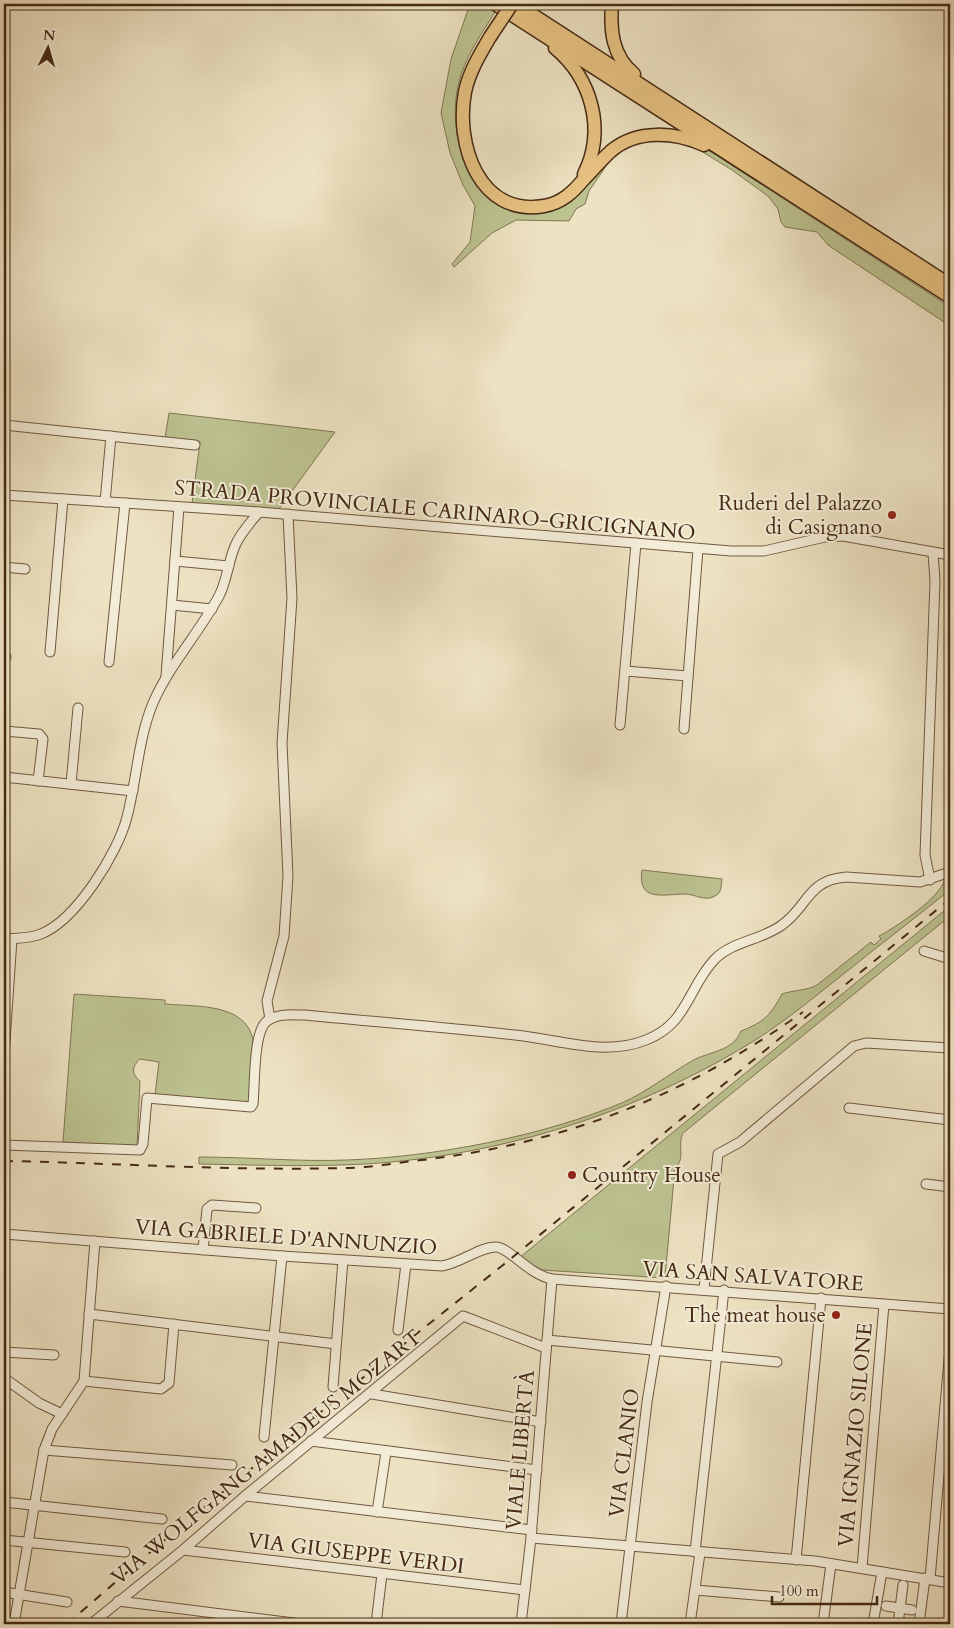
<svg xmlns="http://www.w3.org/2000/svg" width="954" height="1628" viewBox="0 0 954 1628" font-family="Cardo,serif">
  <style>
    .green { fill: #bcc290; stroke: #817652 }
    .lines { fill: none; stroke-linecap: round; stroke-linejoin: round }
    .minor-casing { stroke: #70583f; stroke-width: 11 }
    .highway-casing { stroke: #462a13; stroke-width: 15 }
    .minor { stroke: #f3ecd7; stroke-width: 9 }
    .highway { stroke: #e6c181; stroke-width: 12 }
    .rail { stroke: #462a13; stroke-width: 2; stroke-dasharray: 9 9; stroke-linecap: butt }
    .highway-bridge-casing { stroke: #462a13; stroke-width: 15; stroke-linecap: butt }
    .highway-bridge { stroke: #e6c181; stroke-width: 12 }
    .poi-dot { fill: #8f2418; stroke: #f3ecd7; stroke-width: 2 }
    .labels { text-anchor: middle; stroke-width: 4; stroke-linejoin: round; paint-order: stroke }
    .poi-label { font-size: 21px; fill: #462a13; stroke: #f3ecd7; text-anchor: end }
    .street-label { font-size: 21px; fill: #462a13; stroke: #f3ecd7 }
  </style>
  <rect width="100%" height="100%" fill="#ede2c2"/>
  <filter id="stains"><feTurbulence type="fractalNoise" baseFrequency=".004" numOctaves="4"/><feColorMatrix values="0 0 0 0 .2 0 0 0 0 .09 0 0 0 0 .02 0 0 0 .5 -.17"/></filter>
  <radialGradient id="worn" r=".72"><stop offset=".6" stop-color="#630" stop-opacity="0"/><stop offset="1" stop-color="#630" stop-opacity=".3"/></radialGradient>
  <!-- green -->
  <g class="green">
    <path d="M470 4H483L495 12C481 35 464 58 458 86 444 148 484 240 561 206 594 191 603 148 640 138 664 131 692 142 713 153L950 307V326L828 245 817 232 785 227 781 222 778 209 768 196 732 170 688 143 654 138 637 141 613 156 589 191 585 204 576 209 569 221 516 220 492 233 454 267 452 264 470 242 475 206 463 185 450 153 441 113 451 59Z"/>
    <polygon points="169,413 335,432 279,509 192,503 200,442 165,438"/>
    <path d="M642 870 722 879C721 885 722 893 715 896 705 902 695 894 685 894 664 894 637 903 642 870Z"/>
    <path d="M950 876V890C916 917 881 944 846 972 817 995 788 1019 757 1039 640 1112 502 1156 365 1164 310 1167 254 1165 199 1164V1157C249 1157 298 1162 347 1160 434 1157 544 1136 624 1102 648 1091 669 1074 692 1061 709 1051 733 1052 741 1031 764 1022 770 1016 782 994 793 990 806 991 817 985L871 942 874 945 881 939 879 936C896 927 942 897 945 878Z"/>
    <path d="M950 906V916L683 1133C677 1145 686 1159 675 1168L665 1278 542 1270 519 1258Z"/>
    <path d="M74 994 165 1000V1004C198 1007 253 1002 254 1049 254 1067 251 1085 249 1103L155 1095 159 1062 140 1059C132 1066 131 1074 140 1081L137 1147 63 1142Z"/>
  </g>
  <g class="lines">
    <!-- minor casing -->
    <g class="minor-casing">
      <g id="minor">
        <polyline points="4,425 195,445"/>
        <polyline points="4,495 259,512 731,551 764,551 825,537 843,536 950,555"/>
        <polyline points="105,502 111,436"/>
        <polyline points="175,561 229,566"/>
        <polyline points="4,567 25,569"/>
        <polyline points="172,605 212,609"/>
        <polyline points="50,652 63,499"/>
        <polyline points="4,657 6,657"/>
        <polyline points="109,662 125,503"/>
        <polyline points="625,671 688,676"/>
        <polyline points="166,676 179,507"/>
        <polyline points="620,725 636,543"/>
        <polyline points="684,729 698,549"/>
        <polyline points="4,731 39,734 43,739 38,781"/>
        <polyline points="4,777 133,791"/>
        <polyline points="71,784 78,708"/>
        <polyline points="930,880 925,855 935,581 933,553"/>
        <path d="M4 939C16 938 29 939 41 934 76 920 118 853 127 817 137 779 138 739 153 703 170 664 199 633 219 596 227 581 228 562 235 546 240 533 251 522 259 512"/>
        <polyline points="924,951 950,959"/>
        <polyline points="270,1019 267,1001 284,936 288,876 282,743 292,598 288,514"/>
        <polyline points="4,1056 12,939"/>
        <polyline points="849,1108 950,1120"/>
        <path d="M4 1145 140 1150 143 1144 147 1098 251 1107 253 1104C255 1087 253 1031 267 1021 278 1013 292 1015 305 1015 375 1022 445 1027 515 1035 557 1039 604 1057 646 1040 688 1024 688 987 715 959 733 941 762 940 782 925 808 907 807 880 846 877L920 882 950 872"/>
        <polyline points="926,1184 950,1187"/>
        <path d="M4 1234 282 1256 442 1266C461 1263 479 1247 496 1247 509 1247 529 1275 552 1279L950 1309"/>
        <polyline points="203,1250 207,1209 212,1205 256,1208"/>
        <polyline points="704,1289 718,1154 740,1142 854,1046 866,1043 950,1048"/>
        <polyline points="89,1314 336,1344"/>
        <polyline points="398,1330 406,1264"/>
        <polyline points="547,1340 777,1362"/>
        <polyline points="4,1352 54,1355"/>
        <polyline points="4,1378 39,1403 62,1414"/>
        <polyline points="84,1381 161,1389 169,1383 174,1324"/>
        <polyline points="333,1387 343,1260"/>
        <polyline points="372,1394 541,1422"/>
        <polyline points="264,1437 282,1256"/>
        <polyline points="311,1441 537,1470"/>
        <polyline points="44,1450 232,1465"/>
        <polyline points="245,1496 532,1530"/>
        <polyline points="4,1502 162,1519"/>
        <polyline points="377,1512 386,1452"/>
        <polyline points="531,1538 815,1561 950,1583"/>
        <polyline points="4,1540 125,1552"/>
        <polyline points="183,1550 525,1590"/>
        <polyline points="695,1552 724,1290"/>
        <polyline points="796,1560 821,1298"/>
        <polyline points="862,1568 884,1304"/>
        <polyline points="930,1579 950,1348"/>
        <polyline points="695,1590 779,1597"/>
        <polyline points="4,1592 67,1602"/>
        <polyline points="118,1601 302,1624"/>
        <polyline points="886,1606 912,1610"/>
        <polyline points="14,1624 44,1450 52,1429 84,1381 95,1241"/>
        <polyline points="91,1624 183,1550 245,1496 463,1316 546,1348"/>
        <polyline points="376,1624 382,1574"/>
        <polyline points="521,1624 531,1538 552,1279"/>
        <polyline points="621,1624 647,1402 666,1286"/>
        <polyline points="690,1624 700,1553"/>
        <polyline points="823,1624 831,1564"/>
        <polyline points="873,1624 882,1572"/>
        <polyline points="898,1624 903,1585"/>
        <polyline points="919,1624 925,1578"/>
      </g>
    </g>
    <!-- highway casing -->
    <g class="highway-casing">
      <g id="highway">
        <polyline points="495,4 950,297"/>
        <polyline points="516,4 950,285"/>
        <path d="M612 4C610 30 612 56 634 74"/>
        <path d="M490 37C480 54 469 72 465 92 455 144 479 217 544 206 562 203 573 192 584 179 593 170 601 160 611 151 637 129 675 132 704 145"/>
        <path d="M555 48C592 79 606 130 584 174"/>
      </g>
    </g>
    <!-- minor -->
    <use href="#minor" class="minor"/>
    <!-- highway -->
    <use href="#highway" class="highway"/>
    <!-- rail -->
    <g class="rail">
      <path d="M4 1161C116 1163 230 1171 343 1168 366 1168 390 1164 413 1161 561 1145 682 1098 803 1012"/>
      <polyline points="67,1624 169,1536 420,1331 503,1265 950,899"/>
    </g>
    <!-- highway-bridge casing -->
    <g class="highway-bridge-casing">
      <polyline id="highway-bridge" points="490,37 512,4"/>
    </g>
    <!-- highway-bridge -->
    <use href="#highway-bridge" class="highway-bridge"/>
  </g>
  <!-- markers -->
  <g class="poi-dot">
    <circle cx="892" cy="515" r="5"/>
    <circle cx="572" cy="1175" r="5"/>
    <circle cx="836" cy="1315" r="5"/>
  </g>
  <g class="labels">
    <!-- poi labels -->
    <g class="poi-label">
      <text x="882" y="510">Ruderi del Palazzo<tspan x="882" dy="24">di Casignano</tspan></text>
      <text x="582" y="1182" text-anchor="start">Country House</text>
      <text x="826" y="1322">The meat house</text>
    </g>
    <!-- street labels -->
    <g class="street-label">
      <text transform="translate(435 510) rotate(5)" y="7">STRADA PROVINCIALE CARINARO-GRICIGNANO</text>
      <text transform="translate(286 1237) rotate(4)" y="7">VIA GABRIELE D'ANNUNZIO</text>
      <text transform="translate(753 1276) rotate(4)" y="7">VIA SAN SALVATORE</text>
      <text transform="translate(855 1435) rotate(-85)" y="7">VIA IGNAZIO SILONE</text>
      <text transform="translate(520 1450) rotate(-85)" y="7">VIALE LIBERTÀ</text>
      <text transform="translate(624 1453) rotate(-83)" y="7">VIA CLANIO</text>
      <text transform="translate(266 1457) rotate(-39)" y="7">VIA WOLFGANG AMADEUS MOZART</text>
      <text transform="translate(356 1553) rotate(7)" y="7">VIA GIUSEPPE VERDI</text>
    </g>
  </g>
  <!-- margin -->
  <rect width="954" height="1628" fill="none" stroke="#ede2c2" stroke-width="20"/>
  <rect x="5" y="5" width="944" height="1618" fill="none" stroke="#462a13" stroke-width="2.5"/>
  <rect x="10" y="10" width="934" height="1608" fill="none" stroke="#462a13"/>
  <!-- north arrow -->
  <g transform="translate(48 48) rotate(5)" stroke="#f3ecd7" stroke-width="4" paint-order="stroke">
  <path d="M0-4L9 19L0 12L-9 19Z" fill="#462a13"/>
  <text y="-8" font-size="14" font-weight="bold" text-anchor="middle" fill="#462a13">N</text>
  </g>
  <!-- scale -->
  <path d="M772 1596v8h105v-8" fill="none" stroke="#462a13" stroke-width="2.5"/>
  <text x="779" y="1596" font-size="15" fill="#462a13" stroke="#f3ecd7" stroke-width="4" paint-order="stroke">100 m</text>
  <rect width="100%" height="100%" filter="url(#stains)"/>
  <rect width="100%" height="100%" fill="url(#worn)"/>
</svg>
